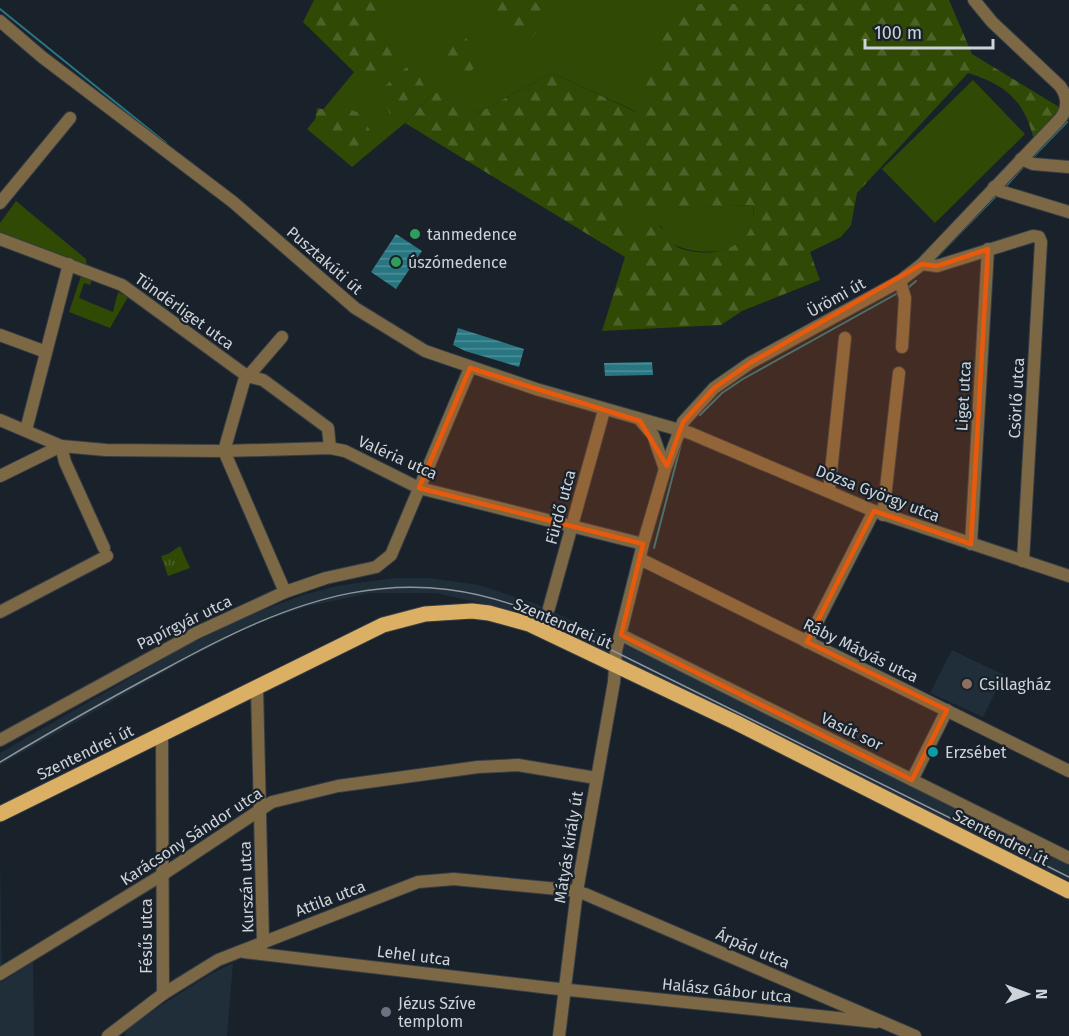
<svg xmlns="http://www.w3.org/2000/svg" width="1069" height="1036" viewBox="0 0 1069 1036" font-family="'Fira Sans',sans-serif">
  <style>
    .built { fill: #202e3a }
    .green { fill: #304905 }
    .forest { fill: url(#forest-firs); fill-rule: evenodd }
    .park { fill: url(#park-tufts) }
    .water { fill: url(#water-rules) }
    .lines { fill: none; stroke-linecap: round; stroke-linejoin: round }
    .stream { stroke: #287681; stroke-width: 2 }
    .minor-casing { stroke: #363d46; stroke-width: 14 }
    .major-casing { stroke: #363d46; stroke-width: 17 }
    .minor { stroke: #7d6845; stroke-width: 12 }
    .major { stroke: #dcb064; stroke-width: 15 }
    .tram { stroke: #8e959c; stroke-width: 1.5 }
    .marked { fill: #e8590c; fill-opacity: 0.2; stroke: #e8590c; stroke-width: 4.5; stroke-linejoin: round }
    .leisure-dot { fill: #2e9e5b; stroke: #19212a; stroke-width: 2 }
    .education-dot { fill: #8d6e63; stroke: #19212a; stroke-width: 2 }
    .culture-dot { fill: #0f9aa8; stroke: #19212a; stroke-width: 2 }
    .worship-dot { fill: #6b7280; stroke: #19212a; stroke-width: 2 }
    .labels { text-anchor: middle; stroke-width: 4.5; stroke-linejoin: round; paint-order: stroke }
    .poi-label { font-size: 16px; fill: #cdd3d9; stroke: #19212a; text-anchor: start }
    .street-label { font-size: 16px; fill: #cdd3d9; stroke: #19212a }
  </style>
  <defs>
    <pattern id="forest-firs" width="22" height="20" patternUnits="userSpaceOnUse" patternTransform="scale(1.5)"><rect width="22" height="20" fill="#304905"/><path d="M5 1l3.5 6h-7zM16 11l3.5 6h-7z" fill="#4d6229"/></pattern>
    <pattern id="park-tufts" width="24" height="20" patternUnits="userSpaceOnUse" patternTransform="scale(1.5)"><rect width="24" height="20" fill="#304905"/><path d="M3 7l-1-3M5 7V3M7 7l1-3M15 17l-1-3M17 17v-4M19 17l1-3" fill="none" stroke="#4d6229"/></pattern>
    <pattern id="water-rules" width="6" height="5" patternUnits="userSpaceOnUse" patternTransform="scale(1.5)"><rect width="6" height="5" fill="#287681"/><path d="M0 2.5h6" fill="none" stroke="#508f98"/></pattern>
  </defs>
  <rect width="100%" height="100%" fill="#19212a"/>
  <!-- built -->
  <g class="built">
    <polygon points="394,578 428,578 479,585 534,603 787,721 785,725 847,753 1069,865 1069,881 571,635 507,609 436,593 370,593 305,607 273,618 241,631 182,662 0,765 0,753 177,651 237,620 303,595 337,586"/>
    <polygon points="952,650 1004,675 983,717 930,693"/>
    <polygon points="0,855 2,982 33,962 34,1036 0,1036"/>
    <polygon points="233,963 227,1036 125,1036 127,1027 209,975"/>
  </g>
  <!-- green -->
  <g class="green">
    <polygon points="314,0 809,0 804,4 676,5 637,112 552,73 478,113 448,94 433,93 405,123 352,167 307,129 354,72 303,22"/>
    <polygon points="973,80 1025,134 935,223 882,169"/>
    <polygon points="16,201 86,259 87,266 0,233 0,223"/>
    <path d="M753 205C754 215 755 223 750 233 737 257 685 257 667 239 664 236 663 230 661 226L625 223V209Z"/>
    <polygon points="81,276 92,280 90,285 84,283 79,298 113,312 118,292 128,297 110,328 69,312"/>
  </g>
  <!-- forest -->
  <g class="forest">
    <polygon points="321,0 338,0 401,60 400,65 378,83 371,78 330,43 311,19"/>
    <polygon points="351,0 384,0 371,17"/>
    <polygon points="487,0 531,0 545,8 547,16 531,39 521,39"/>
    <path d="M809 0H949L972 54 1064 110 1034 140C1024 100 1006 85 968 73L857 193 851 225 841 237 810 252 820 280 742 311 721 325 602 331 625 257 405 123 433 93H448L478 113 552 73 636 112 675 4H804ZM753 205C760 245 716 260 682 249 666 243 666 226 653 222 645 219 634 222 625 223V210Z"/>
    <polygon points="462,34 484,58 464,78 438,55 455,36"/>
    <polygon points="408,66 415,69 424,86 390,114 383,96 383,88"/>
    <polygon points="317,108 331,111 337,115 349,109 362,114 371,133 363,142 345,155 314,128"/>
  </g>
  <!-- park -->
  <polygon class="park" points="180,546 190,568 168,576 161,556 168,554"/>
  <!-- water -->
  <g class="water">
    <polygon points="396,234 422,251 396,289 371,272"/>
    <polygon points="458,328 524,349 519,367 465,351 453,345"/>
    <polygon points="652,362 653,375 605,376 604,363"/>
  </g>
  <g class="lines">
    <!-- stream -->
    <g class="stream">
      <polyline points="0,9 166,143"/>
      <polyline points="1031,159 1067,122"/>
      <polyline points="1006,186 1024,166"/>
      <polyline points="934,260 997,195"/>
      <polyline points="909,287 916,281"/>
      <polyline points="700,415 722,393 743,379 898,293"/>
      <polyline points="654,548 681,444"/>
    </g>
    <!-- minor casing -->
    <g class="minor-casing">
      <g id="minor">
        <polyline points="0,21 42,57 233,202 355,308 425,351 536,389 690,433 874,511 1069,576"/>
        <polyline points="1021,159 1033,164 1069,167"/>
        <polyline points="994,187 1000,191 1069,212"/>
        <polyline points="0,203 70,118"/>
        <polyline points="0,239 122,285 247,376 263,380 328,428 330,448"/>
        <polyline points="922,264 937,266 1033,236 1039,237 1041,242 1023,561"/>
        <polyline points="900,281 905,298 902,347"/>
        <polyline points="0,335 46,352"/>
        <polyline points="0,420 61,446 106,450 224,451 330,448 345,451 419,488 643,544"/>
        <polyline points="641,421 653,435 665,469"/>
        <polyline points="26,430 69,264"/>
        <polyline points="61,446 65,462 104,548"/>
        <polyline points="224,451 285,592"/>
        <polyline points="224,451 244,381 282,337"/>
        <polyline points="0,476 61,446"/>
        <polyline points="829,491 845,338"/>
        <polyline points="883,515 899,373"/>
        <polyline points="971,544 988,249"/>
        <polyline points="640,559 1069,771"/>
        <polyline points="549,608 603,414"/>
        <polyline points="0,612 107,556"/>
        <polyline points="621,635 1069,858"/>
        <polyline points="807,642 874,511"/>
        <polyline points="257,688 263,941 261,947"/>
        <polyline points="162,734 163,994"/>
        <polyline points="0,740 196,633 285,592 326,578 376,567 391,555 470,368"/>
        <polyline points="912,780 947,710"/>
        <polyline points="244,952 550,988 876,1022"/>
        <polyline points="0,974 162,875 272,802 338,786 478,767 518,765 596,778"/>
        <polyline points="108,1036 163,994 218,960 418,882 454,879 569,890 585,894 915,1036"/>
        <path d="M559 1036 577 891 614 682 616 651 643 544 665 469 683 422 714 388 750 363 900 281 922 264 1060 119C1069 108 1068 97 1060 86L992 22 974 0"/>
      </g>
    </g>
    <!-- major casing -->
    <g class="major-casing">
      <polyline id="major" points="0,814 383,625 425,614 472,611 489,613 529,624 737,723 1069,891"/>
    </g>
    <!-- minor -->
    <use href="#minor" class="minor"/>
    <!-- major -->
    <use href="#major" class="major"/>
    <!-- tram -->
    <g class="tram">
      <path d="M0 762C54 730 108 699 163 670 294 598 406 553 551 620L1069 877"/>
      <polyline points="567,829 573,830"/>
    </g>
  </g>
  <!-- marked area -->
  <path class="marked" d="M988 249 971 544 874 511 807 642 947 710 912 780 621 635 643 544 419 488 470 368 640 421 667 466 683 422 714 388 750 363 922 264 937 266Z"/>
  <!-- markers -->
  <g class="leisure-dot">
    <circle cx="415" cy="234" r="6"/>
    <circle cx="396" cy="262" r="6"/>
  </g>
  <circle class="education-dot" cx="967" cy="684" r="6"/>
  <circle class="culture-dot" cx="933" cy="752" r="6"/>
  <circle class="worship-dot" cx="386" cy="1012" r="6"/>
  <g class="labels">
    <!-- poi labels -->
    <g class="poi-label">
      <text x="427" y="240">tanmedence</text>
      <text x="408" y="268">úszómedence</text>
      <text x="979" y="690">Csillagház</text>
      <text x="945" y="758">Erzsébet</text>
      <text x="398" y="1009">Jézus Szíve<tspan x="398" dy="18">templom</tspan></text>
    </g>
    <!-- street labels -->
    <g class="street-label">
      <text transform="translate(325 260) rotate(41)" y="6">Pusztakúti út</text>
      <text transform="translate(836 297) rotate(-29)" y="6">Ürömi út</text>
      <text transform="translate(185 311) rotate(36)" y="6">Tündérliget utca</text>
      <text transform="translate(963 396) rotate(-87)" y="6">Liget utca</text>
      <text transform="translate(1016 398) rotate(-87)" y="6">Csörlő utca</text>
      <text transform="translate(398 457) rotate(24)" y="6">Valéria utca</text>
      <text transform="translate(878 493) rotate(21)" y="6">Dózsa György utca</text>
      <text transform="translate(560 507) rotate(-75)" y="6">Fürdő utca</text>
      <text transform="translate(184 622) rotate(-26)" y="6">Papírgyár utca</text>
      <text transform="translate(563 623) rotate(23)" y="6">Szentendrei út</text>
      <text transform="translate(861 650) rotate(26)" y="6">Ráby Mátyás utca</text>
      <text transform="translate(852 731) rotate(26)" y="6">Vasút sor</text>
      <text transform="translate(85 752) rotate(-26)" y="6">Szentendrei út</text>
      <text transform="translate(191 836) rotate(-33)" y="6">Karácsony Sándor utca</text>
      <text transform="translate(1001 837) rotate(27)" y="6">Szentendrei út</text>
      <text transform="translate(568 847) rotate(-81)" y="6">Mátyás király út</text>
      <text transform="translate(246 887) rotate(-92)" y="6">Kurszán utca</text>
      <text transform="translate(330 898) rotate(-21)" y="6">Attila utca</text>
      <text transform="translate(146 936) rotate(-90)" y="6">Fésűs utca</text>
      <text transform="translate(753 948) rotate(23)" y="6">Árpád utca</text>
      <text transform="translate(414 955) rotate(7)" y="6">Lehel utca</text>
      <text transform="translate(727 990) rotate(6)" y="6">Halász Gábor utca</text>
    </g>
  </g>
  <!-- north arrow -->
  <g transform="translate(1027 994) rotate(90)" stroke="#19212a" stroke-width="4.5" paint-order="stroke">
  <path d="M0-4.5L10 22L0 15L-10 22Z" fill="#cdd3d9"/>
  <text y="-9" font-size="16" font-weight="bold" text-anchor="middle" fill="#cdd3d9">N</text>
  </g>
  <!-- scale -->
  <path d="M865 39v9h128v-9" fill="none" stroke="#cdd3d9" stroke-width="3"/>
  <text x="874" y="39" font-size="18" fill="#cdd3d9" stroke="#19212a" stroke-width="4.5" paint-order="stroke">100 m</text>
</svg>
